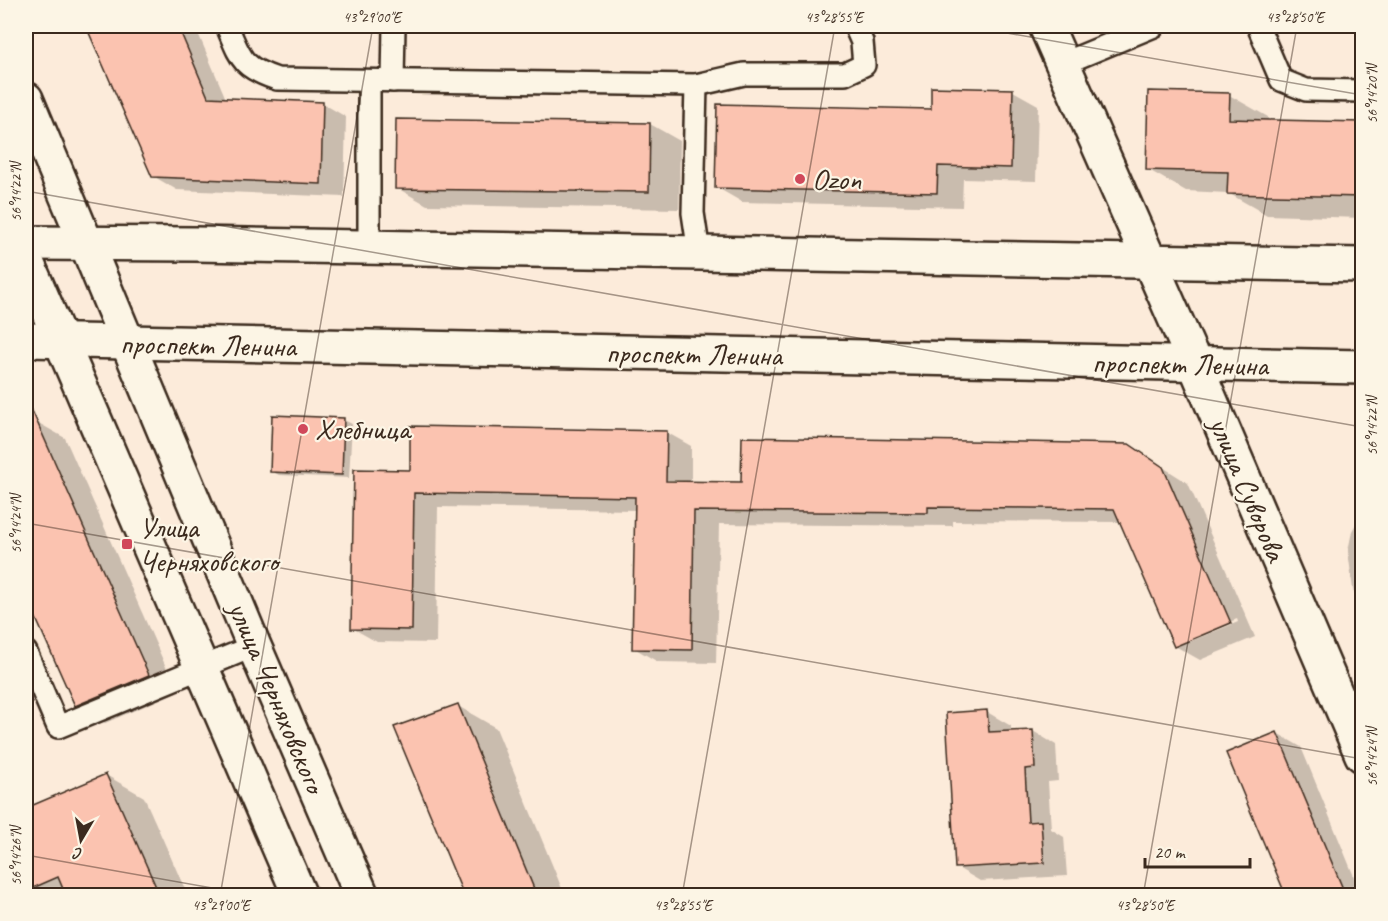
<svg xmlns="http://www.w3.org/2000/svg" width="1388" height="921" viewBox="0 0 1388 921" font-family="Caveat,sans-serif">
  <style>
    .shadow { fill: #0003; fill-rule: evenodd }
    .building { fill: #fbc3b0; stroke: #3b2a1e; stroke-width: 1.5 }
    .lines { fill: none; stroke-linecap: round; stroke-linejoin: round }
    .service-casing { stroke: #3b2a1e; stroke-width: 26 }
    .minor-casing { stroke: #3b2a1e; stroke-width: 38 }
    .tertiary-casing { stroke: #3b2a1e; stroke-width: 38 }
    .secondary-casing { stroke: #3b2a1e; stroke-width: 38 }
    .service { stroke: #fcf5e5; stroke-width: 21 }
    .minor { stroke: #fcf5e5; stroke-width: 33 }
    .tertiary { stroke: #fcf5e5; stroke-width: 33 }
    .secondary { stroke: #fcf5e5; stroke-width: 33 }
    .ticks { fill: none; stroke: #3b2a1e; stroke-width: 1.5; stroke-opacity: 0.45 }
    .poi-dot { fill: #d1495b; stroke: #fcf5e5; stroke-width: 2 }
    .labels { text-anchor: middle; stroke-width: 4.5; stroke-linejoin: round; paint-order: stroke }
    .poi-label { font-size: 30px; fill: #3b2a1e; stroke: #fcf5e5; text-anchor: start }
    .street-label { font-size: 30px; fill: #3b2a1e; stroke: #fcf5e5 }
    .neatline { fill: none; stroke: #3b2a1e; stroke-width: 2 }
    .ticks-label { font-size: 15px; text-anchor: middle; fill: #3b2a1e }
  </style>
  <rect width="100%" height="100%" fill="#fcebda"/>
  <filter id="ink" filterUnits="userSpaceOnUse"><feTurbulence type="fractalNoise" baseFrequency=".0167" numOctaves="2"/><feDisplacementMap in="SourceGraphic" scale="12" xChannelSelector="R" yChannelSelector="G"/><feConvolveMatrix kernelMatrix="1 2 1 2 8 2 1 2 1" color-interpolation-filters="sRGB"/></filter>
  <g filter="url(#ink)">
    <!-- shadow -->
    <g class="shadow">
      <polygon points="88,26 195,26 226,99 322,103 346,117 344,197 177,190 153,176"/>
      <polygon points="1013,91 1038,105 1036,181 963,179 962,207 742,202 716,187 932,111"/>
      <polygon points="1229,95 1268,117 1268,121 1362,124 1362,218 1267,215 1228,193 1186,191 1147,169"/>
      <polygon points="650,124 680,141 679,209 427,205 397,188"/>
      <polygon points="344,420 352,424 349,478 279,475 271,471"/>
      <polygon points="26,421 35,421 65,438 177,692 105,723 76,705 26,592"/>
      <path d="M666 432 691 446V483L743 484 1128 445 1188 483 1255 637 1200 660 1175 646 1121 522 953 521V526L719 524 716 663 658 662 634 648 636 510 438 507 436 643 377 642 352 628 411 472ZM1237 619 1238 622 1189 642V639Z"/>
      <polygon points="1362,513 1362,609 1353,590 1348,551 1352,531"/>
      <polygon points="458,706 496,728 565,896 466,896"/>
      <polygon points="987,712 1011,726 1011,732 1033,731 1056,745 1058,781 1048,782 1051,829 1064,837 1067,876 980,881 956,867"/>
      <polygon points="1277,733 1301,747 1362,896 1288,896"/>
      <polygon points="106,775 144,797 188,896 26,896 26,810"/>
    </g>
    <!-- building -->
    <g class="building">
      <polygon points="86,26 178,26 208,97 323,102 321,184 152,177"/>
      <polygon points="931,87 1013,89 1011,168 938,166 937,193 715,188 717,104 931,109"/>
      <polygon points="1148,91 1230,93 1229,119 1362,122 1362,197 1227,194 1228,172 1146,170"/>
      <polygon points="396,119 650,123 649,192 395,189"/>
      <polygon points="26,397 149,675 75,706 26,596"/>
      <polygon points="272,415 344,418 342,475 270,472"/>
      <polygon points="410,426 667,431 666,481 741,482 742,437 1129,444 1163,467 1231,623 1174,647 1114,509 928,507 928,513 694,511 692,650 632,649 635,497 414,493 412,630 351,629 354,469 410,470"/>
      <polygon points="458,704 537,896 464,896 394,727"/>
      <polygon points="987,710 989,732 1033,730 1035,768 1025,769 1028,822 1041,821 1044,863 955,868 946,713"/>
      <polygon points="1277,732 1346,896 1286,896 1226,753"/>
      <polygon points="106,774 160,896 66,896 58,877 26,891 26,808"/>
    </g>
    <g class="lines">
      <!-- service casing -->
      <g class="service-casing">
        <g id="service">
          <path d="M227 26C241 59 241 67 277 79L696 85 744 74H845L864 65 862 42 855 26"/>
          <polyline points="1258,26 1281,80 1306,90 1362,91"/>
          <polyline points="1062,64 1154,26"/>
          <polyline points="393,81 394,26"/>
          <polyline points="696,85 693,213 699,253"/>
          <polyline points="369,247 369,81"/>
          <polyline points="26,652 58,727 254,646"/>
        </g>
      </g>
      <!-- minor casing -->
      <g class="minor-casing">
        <polyline id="minor" points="1046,26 1195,364 1362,755"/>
      </g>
      <!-- tertiary casing -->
      <g class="tertiary-casing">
        <g id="tertiary">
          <polyline points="26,99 254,646 362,896"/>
          <polyline points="26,260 300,896"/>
        </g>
      </g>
      <!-- secondary casing -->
      <g class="secondary-casing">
        <g id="secondary">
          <polyline points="26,243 195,244 1362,265"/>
          <polyline points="26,340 1362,367"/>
        </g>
      </g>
      <!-- service -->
      <use href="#service" class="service"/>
      <!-- minor -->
      <use href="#minor" class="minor"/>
      <!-- tertiary -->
      <use href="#tertiary" class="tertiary"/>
      <!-- secondary -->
      <use href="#secondary" class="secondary"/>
    </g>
  </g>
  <!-- ticks -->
  <path class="ticks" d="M967 26 1362 95M26 191 1362 427M26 523 1362 759M26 855 257 896M220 896 373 26M682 896 835 26M1143 896 1297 26"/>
  <!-- markers -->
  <g class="poi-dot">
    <circle cx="800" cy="179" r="6"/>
    <circle cx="303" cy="429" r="6"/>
    <rect x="121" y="538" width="12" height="12" rx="3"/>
  </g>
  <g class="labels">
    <!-- poi labels -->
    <g class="poi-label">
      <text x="812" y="189">Ozon</text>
      <text x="315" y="439">Хлебница</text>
      <text x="139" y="537">Улица<tspan x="139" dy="34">Черняховского</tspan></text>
    </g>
    <!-- street labels -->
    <g class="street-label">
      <text transform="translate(208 345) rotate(1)" y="10">проспект Ленина</text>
      <text transform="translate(694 354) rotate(1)" y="10">проспект Ленина</text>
      <text transform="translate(1180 364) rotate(1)" y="10">проспект Ленина</text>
      <text transform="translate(1248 489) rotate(67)" y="10">улица Суворова</text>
      <text transform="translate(277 697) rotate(67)" y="10">улица Черняховского</text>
    </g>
  </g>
  <!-- margin -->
  <rect width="1388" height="921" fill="none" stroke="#fcf5e5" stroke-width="66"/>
  <!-- north arrow -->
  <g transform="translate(81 840) rotate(190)" stroke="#fcf5e5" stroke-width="4.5" paint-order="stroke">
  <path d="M0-4.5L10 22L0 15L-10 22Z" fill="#3b2a1e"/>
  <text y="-9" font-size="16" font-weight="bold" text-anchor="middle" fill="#3b2a1e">С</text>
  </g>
  <!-- scale -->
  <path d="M1145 858v9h105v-9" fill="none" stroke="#3b2a1e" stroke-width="3"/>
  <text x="1154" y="858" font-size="18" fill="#3b2a1e" stroke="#fcf5e5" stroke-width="4.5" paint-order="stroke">20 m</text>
  <rect x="33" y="33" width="1322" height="855" class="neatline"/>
  <g class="ticks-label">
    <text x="372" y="22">43°29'00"E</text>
    <text x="834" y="22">43°28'55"E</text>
    <text x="1295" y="22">43°28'50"E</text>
    <text transform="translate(1372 94) rotate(-90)" y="5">56°14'20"N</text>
    <text transform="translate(16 192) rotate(-90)" y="5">56°14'22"N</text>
    <text transform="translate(1372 426) rotate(-90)" y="5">56°14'22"N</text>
    <text transform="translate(16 524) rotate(-90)" y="5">56°14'24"N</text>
    <text transform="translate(1372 757) rotate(-90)" y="5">56°14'24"N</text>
    <text transform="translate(16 856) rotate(-90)" y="5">56°14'26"N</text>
    <text x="221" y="910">43°29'00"E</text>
    <text x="683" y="910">43°28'55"E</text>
    <text x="1145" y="910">43°28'50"E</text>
  </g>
</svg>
